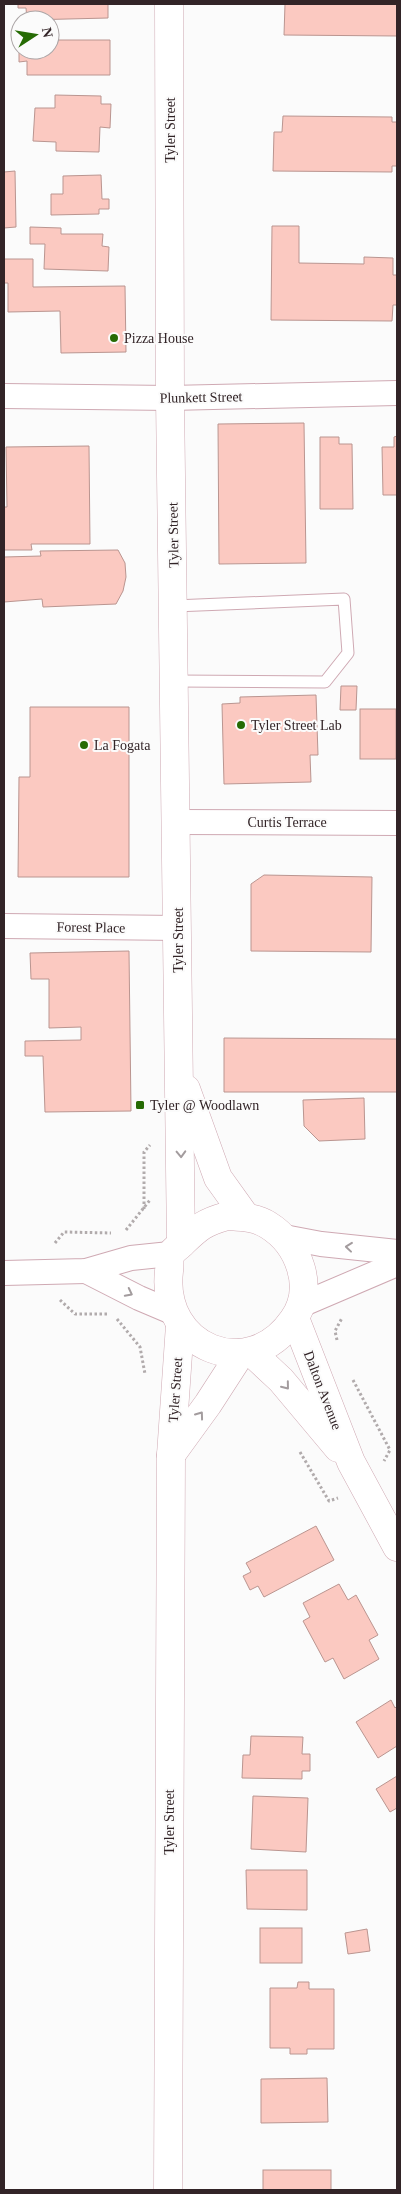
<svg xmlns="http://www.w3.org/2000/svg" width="401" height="2194" viewBox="0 0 401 2194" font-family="'Times New Roman',serif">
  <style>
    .building { fill: #fbc9c1; stroke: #ba9590 }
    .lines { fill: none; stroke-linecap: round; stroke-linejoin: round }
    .service-casing { stroke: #cfa9b3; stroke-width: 13 }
    .minor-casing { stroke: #cfa9b3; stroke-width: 26 }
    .tertiary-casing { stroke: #cfa9b3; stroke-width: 29 }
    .primary-casing { stroke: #cfa9b3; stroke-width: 29 }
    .path { stroke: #b1abac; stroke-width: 3; stroke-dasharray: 2.5 2.5; stroke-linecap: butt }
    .service { stroke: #fff; stroke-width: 11 }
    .minor { stroke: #fff; stroke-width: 24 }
    .tertiary { stroke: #fff; stroke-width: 28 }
    .primary { stroke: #fff; stroke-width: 28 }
    .oneway { stroke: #a39c9e }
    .poi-dot { fill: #266b04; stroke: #fbfbfb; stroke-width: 2 }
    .labels { text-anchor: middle; stroke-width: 4; stroke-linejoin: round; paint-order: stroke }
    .street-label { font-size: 14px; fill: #322427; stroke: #fbfbfb }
    .poi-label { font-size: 14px; fill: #322427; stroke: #fbfbfb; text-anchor: start }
  </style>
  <rect width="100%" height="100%" fill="#fbfbfb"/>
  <!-- building -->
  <g class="building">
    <polygon points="18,4 108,4 108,18 27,20 26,8 18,8"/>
    <polygon points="285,4 397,4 397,36 284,35"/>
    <polygon points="50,40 110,40 110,75 27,75 27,61 19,62 19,48 50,50"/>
    <polygon points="55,95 101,96 101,104 111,104 110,128 100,127 99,152 56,151 56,142 33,141 35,108 55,108"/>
    <polygon points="283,116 392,117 392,122 397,122 397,166 392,166 392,172 273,171 274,132 282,132"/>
    <polygon points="15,171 16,227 4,228 4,172"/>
    <polygon points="101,175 102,199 109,199 109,209 99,209 99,214 51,215 51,194 63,194 63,176"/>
    <polygon points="272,226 299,226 299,263 364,264 364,257 393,258 393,275 397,275 397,305 393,305 392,321 271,320"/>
    <polygon points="30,227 61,228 61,234 103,234 102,246 109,247 108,271 44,269 45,244 30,244"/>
    <polygon points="4,259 33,259 33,287 125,286 126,352 61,353 60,311 8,312 8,283 4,283"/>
    <polygon points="304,423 306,563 219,564 218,424"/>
    <polygon points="397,436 397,495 383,495 382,447 394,447 394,437"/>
    <polygon points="320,437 339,437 339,444 352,444 353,509 320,509"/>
    <polygon points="89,446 90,544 31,544 32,550 4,550 4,507 7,507 6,447"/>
    <polygon points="118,550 125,563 126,577 123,591 116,604 43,607 42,599 4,602 4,557 41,556 40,551"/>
    <polygon points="341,686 357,686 356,710 340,710"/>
    <polygon points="316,695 318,755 310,755 311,782 224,784 222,704 240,703 240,697"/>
    <polygon points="30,707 129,707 129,877 18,877 19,777 30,777"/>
    <rect x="360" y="709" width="36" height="50"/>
    <polygon points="264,875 372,877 371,952 251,951 251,884"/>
    <polygon points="129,951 131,1111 45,1112 43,1056 25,1056 25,1041 81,1040 81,1027 49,1028 49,979 31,979 30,953"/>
    <polygon points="224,1038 397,1039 397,1092 224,1092"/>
    <polygon points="364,1098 365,1139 319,1141 304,1126 303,1100"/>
    <polygon points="316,1526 334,1560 264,1597 258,1586 250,1590 243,1576 251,1572 246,1563"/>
    <polygon points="339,1584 348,1600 356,1595 378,1635 369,1640 379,1659 344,1679 333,1658 325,1662 303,1621 310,1617 303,1603"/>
    <polygon points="391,1700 395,1708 397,1706 397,1746 378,1758 356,1722"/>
    <polygon points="251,1736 303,1737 302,1754 310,1754 310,1771 302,1771 302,1779 242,1778 243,1755 250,1755"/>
    <polygon points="397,1776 397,1808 390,1812 376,1789"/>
    <polygon points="253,1796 308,1798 306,1852 251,1849"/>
    <polygon points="246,1870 307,1870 307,1910 247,1909"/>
    <rect x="260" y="1928" width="42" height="35"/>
    <polygon points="367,1929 370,1951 348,1954 345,1933"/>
    <polygon points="298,1982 309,1982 309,1989 334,1989 334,2049 307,2049 307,2054 290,2054 290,2048 270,2048 270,1988 297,1988"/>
    <polygon points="327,2078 328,2122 261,2123 261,2079"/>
    <rect x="263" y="2170" width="68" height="20"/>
  </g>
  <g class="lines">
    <!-- service casing -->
    <g class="service-casing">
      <polyline id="service" points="174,606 344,599 348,653 325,682 175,681"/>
    </g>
    <!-- minor casing -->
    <g class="minor-casing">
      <g id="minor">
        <polyline points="4,396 170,398 397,393"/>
        <polyline points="177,822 397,823"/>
        <polyline points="4,926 178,928"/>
        <polyline points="284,1237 321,1244 397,1252"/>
        <polyline points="86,1271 139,1298 172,1312"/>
        <polyline points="4,1273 86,1271 131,1258 170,1254"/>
        <polyline points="301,1305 397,1264"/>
      </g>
    </g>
    <!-- tertiary casing -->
    <g class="tertiary-casing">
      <g id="tertiary">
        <polyline points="171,1455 208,1404 241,1353"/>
        <polyline points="168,2190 171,1455 180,1325"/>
      </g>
    </g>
    <!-- primary casing -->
    <g class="primary-casing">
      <g id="primary">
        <polyline points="169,4 170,398 181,1244"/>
        <polyline points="186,1089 218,1178 246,1217"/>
        <path d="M227 1216C241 1217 256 1217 268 1225 299 1244 316 1288 293 1320 249 1384 160 1348 169 1271 170 1266 169 1260 170 1256 171 1252 177 1248 180 1245 198 1228 202 1223 227 1216Z"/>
        <polyline points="295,1318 351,1462 397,1547"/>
        <polyline points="251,1352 281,1380 338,1448"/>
      </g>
    </g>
    <!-- path -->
    <g class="path">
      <polyline points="144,1209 144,1152 150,1145"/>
      <polyline points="126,1230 150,1200"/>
      <polyline points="55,1243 64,1232 111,1233"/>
      <polyline points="60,1300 75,1314 108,1314"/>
      <polyline points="117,1319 140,1347 145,1374"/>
      <polyline points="337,1340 335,1331 342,1318"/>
      <polyline points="353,1380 390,1450 384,1461"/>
      <polyline points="300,1452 329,1501 338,1498"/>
    </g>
    <!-- service -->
    <use href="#service" class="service"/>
    <!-- minor -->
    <use href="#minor" class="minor"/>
    <!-- tertiary -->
    <use href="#tertiary" class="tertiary"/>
    <!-- primary -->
    <use href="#primary" class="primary"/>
  </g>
  <!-- one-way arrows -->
  <defs><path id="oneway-chevron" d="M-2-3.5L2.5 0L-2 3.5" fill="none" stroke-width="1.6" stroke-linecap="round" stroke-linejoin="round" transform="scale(1.25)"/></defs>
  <g class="oneway">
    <use href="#oneway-chevron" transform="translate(181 1154) rotate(88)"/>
    <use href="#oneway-chevron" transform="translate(349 1247) rotate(-174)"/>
    <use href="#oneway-chevron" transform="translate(129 1293) rotate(27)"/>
    <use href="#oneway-chevron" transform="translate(286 1386) rotate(51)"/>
    <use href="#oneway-chevron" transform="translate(200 1415) rotate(-54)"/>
  </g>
  <!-- markers -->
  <g class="poi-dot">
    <circle cx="114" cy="338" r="5"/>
    <circle cx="241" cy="725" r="5"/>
    <circle cx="84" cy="745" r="5"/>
    <rect x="135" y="1100" width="10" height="10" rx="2.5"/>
  </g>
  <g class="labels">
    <!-- street labels -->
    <g class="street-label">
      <text transform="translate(170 130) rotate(-90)" y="5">Tyler Street</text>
      <text transform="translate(201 397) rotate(-1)" y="5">Plunkett Street</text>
      <text transform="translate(173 535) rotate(-91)" y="5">Tyler Street</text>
      <text x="287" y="827">Curtis Terrace</text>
      <text transform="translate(91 927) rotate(1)" y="5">Forest Place</text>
      <text transform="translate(178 940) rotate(-90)" y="5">Tyler Street</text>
      <text transform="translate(175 1390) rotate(-86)" y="5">Tyler Street</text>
      <text transform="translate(323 1390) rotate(69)" y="5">Dalton Avenue</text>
      <text transform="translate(169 1822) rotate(-90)" y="5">Tyler Street</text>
    </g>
    <!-- poi labels -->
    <g class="poi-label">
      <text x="124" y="343">Pizza House</text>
      <text x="251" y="730">Tyler Street Lab</text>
      <text x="94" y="750">La Fogata</text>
      <text x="150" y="1110">Tyler @ Woodlawn</text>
    </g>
  </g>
  <!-- border -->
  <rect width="401" height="2194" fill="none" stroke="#322427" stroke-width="10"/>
  <!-- north arrow -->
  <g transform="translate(35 35) rotate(78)"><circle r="24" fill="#fbfbfb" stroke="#aba5a6"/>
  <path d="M0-4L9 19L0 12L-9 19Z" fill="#266b04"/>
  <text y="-8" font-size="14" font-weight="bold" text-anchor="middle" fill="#322427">N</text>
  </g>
</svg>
